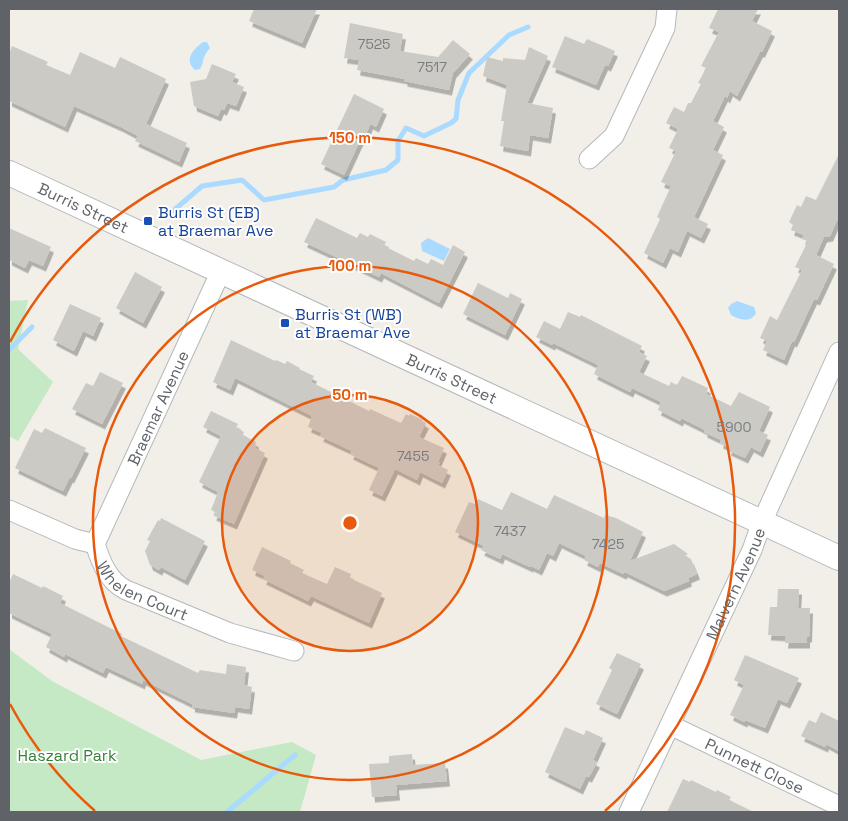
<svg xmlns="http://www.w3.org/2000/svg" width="848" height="821" viewBox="0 0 848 821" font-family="'Space Grotesk',sans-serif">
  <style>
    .green { fill: #c5e8c5 }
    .water { fill: #aadaff }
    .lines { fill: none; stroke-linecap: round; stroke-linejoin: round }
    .stream { stroke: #aadaff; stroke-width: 5 }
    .building { fill: #cccac5; filter: url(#shadow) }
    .minor-casing { stroke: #b5b8bc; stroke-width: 21 }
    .tertiary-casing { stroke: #b5b8bc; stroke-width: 26 }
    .minor { stroke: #fff; stroke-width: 19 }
    .tertiary { stroke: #fff; stroke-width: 24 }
    .ring { fill: none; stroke: #e8590c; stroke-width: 2.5 }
    .transit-dot { fill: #1a4fb4; stroke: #fff; stroke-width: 2 }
    .labels { text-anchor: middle; stroke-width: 4; stroke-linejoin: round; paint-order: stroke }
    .number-label { font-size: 14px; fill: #7a7d7f }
    .street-label { font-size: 16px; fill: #5f6368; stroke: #fff }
    .transit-label { font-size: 16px; fill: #164399; stroke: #fff; text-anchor: start }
    .park-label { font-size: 16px; fill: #348238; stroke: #fff }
    .centre { fill: #e8590c; stroke: #fff; stroke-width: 2.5 }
    .ring-label { font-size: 15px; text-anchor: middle; font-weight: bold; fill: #e8590c; stroke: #fff; stroke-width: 4; stroke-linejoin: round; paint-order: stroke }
  </style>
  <defs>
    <filter id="shadow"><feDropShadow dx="3" dy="5.5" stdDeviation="0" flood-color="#0004"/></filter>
  </defs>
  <rect width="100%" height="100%" fill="#f1efe8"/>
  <!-- green -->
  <g class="green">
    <polygon points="28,300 18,349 53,382 18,441 9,436 9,301"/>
    <polygon points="9,649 52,681 201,760 292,742 316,755 300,812 9,812"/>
  </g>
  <!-- water -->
  <g class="water">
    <path d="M203 42H207L210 48C201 58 205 61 200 69L195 70C183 59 194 49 203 42Z"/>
    <polygon points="428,238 450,249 444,261 422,251 421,243"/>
    <path d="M737 301 754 307 756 313C751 323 739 320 731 315L728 308 731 304Z"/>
  </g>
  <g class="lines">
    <!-- stream -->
    <g class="stream">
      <polyline points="166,217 202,186 242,180 264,200 334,187 343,180 386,170 398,160 398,141 406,128 424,136 451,123 456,119 458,100 469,73 509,35 528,27"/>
      <polyline points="9,350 32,327"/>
      <polyline points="227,812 295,755"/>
    </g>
  </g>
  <!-- building -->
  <g class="building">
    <polygon points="254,9 317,9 302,43 249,21"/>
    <polygon points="718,9 758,9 752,21 772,31 762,52 760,52 737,96 730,91 727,98 725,96 713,121 724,127 713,150 723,155 694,217 708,224 701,238 687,231 678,252 670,248 663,263 644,253 660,219 657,217 671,186 661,182 676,151 669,148 678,129 666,123 674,107 684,112 688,103 691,103 701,84 698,83 706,68 701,66 719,32 709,28"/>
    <polygon points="350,23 403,34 400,51 438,57 453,40 470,54 453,73 449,90 404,81 405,79 357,70 359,60 344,58"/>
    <polygon points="565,36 584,44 587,39 615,51 608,66 605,65 596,85 552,67"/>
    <polygon points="12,46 48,62 46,65 70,75 80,52 115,68 120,57 166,79 146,124 187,143 179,162 135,141 138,136 121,127 74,106 65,127 9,101 9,54"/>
    <polygon points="529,47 548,56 527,103 553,108 548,138 530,135 528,151 500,146 504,121 501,121 507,85 483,76 487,57 503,61 503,58 525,60"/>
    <polygon points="212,64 236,74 232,82 244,87 236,106 227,103 224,110 221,109 218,116 194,106 190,82 206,79"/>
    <polygon points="354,94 384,109 376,127 370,124 366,135 363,134 344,175 321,164"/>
    <polygon points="839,154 839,216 830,236 824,237 816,255 834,264 817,300 814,299 794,342 792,341 784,360 763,350 767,341 760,338 770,316 777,320 802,270 795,267 808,241 802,239 804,235 791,230 793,225 789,222 797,205 801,207 806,196 816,200"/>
    <polygon points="316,218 357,238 360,233 368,237 370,234 386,242 384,246 414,261 416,258 428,264 431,259 443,265 453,245 465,252 439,303 381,273 379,277 304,242"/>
    <polygon points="9,228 51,247 43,266 29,260 25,268 9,260"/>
    <polygon points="135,272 162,287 143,323 116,308"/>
    <polygon points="478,283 508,298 510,293 522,299 505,335 463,314"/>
    <polygon points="70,304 101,318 93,336 83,331 74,351 53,340"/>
    <polygon points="568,312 580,317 581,315 642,346 639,352 647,356 639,372 669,386 671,382 677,385 682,376 708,388 706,394 731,406 739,392 770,407 759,431 768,435 760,452 751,447 745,458 728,450 729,447 720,443 721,440 704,432 705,430 681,418 680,421 658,410 661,402 632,388 630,392 594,374 598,365 553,343 552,345 536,337 544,321 560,329"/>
    <polygon points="231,340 275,361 276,360 285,364 287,361 300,368 299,369 314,376 311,382 369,411 370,409 401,423 406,414 409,416 410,414 423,420 422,421 426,423 419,437 444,448 438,462 440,463 438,465 448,470 442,483 420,472 417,480 395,469 382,496 369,490 379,468 350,454 352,451 320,436 322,433 308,427 312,416 235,378 230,390 213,382"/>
    <polygon points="100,372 123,383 102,424 72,409 86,383 93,386"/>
    <polygon points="211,411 238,424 236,428 244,432 243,435 256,442 255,448 265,453 234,524 213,515 215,512 211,510 218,492 199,482 221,436 203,427"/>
    <polygon points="45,428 86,448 71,478 70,477 63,491 15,468 34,429 42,433"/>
    <polygon points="511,492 547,509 554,495 604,518 605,515 616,518 643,532 630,561 674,544 688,554 684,556 691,559 697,574 688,578 689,581 664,591 625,572 623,574 600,563 598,567 584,560 586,556 559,543 553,556 547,553 539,570 531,566 530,567 502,554 500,559 481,550 484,546 455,532 469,502 475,504 478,499 502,510"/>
    <polygon points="161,518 205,541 185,580 161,567 159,570 150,565 145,551 150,541 147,540 158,520 160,521"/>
    <polygon points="262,547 291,561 290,563 304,570 302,573 327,584 335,567 351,574 350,578 382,593 369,623 311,596 308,601 263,579 265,576 252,570"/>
    <polygon points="13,574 42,588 43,586 63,596 60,603 122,634 121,636 198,673 200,670 226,674 227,664 246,667 244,685 252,687 249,709 235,707 234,713 192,707 192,704 143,680 142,684 106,667 103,673 65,654 64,657 46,647 52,634 9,613 9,583"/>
    <polygon points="778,589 799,589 798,608 810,608 809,637 807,637 807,643 785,643 786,636 768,635 770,607 777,607"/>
    <polygon points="617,653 641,664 617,714 596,704 612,670 609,668"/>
    <polygon points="745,655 799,678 787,703 778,699 765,728 745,720 744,722 730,715 744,685 734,680"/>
    <polygon points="821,712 839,721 839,751 826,744 825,747 801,736 809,720 816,723"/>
    <polygon points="565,727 584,735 586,730 603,738 593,760 597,762 589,777 586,776 580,789 545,772"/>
    <polygon points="412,754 413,765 445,763 447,781 396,785 397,795 372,797 369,764 389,763 389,756"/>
    <polygon points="683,779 690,782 691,780 716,792 717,790 731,797 729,800 754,812 667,812"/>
  </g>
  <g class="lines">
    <!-- minor casing -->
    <g class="minor-casing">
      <g id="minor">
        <polyline points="589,159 614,136 665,28 667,9"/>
        <path id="s1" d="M9 510 75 539 95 544C101 562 108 581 126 590L230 633 294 651"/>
        <path id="s2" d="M95 544 221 271"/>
        <path id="s3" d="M670 725 839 806"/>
        <path id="s4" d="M629 812 752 550 762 522 839 352"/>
      </g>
    </g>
    <!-- tertiary casing -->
    <g class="tertiary-casing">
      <g id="tertiary">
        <path id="s5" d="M9 173 839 558"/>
      </g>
    </g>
    <!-- minor -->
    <use href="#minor" class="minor"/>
    <!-- tertiary -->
    <use href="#tertiary" class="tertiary"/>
  </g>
  <!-- distance rings -->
  <circle cx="350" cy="523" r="128" fill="#e8590c" fill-opacity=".12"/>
  <g class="ring">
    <circle cx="350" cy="523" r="128"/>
    <circle cx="350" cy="523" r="257"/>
    <path d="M95 811A385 385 0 0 1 10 704M10 342A385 385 0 1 1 605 811"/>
  </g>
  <!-- markers -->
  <g class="transit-dot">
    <rect x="143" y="216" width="10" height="10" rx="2.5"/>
    <rect x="280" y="318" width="10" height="10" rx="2.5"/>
  </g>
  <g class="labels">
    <!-- number labels -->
    <g class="number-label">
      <text x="374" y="49">7525</text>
      <text x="432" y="72">7517</text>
      <text x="734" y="432">5900</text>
      <text x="413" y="461">7455</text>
      <text x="510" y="536">7437</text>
      <text x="608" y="549">7425</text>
    </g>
    <!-- street labels -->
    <g class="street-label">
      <text dy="6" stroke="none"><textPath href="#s5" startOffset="82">Burris Street</textPath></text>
      <text dy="6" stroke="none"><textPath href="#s5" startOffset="488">Burris Street</textPath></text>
      <text dy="6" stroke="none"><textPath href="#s2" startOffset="150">Braemar Avenue</textPath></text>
      <text dy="6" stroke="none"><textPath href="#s4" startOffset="252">Malvern Avenue</textPath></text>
      <text dy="6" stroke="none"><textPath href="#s1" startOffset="164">Whelen Court</textPath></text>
      <text dy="6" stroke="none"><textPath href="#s3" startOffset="94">Punnett Close</textPath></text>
    </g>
    <!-- transit labels -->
    <g class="transit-label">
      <text x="158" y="218">Burris St (EB)<tspan x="158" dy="18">at Braemar Ave</tspan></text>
      <text x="295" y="320">Burris St (WB)<tspan x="295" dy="18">at Braemar Ave</tspan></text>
    </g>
    <!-- park labels -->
    <g class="park-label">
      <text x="67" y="761">Haszard Park</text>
    </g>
  </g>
  <circle cx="350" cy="523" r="8" class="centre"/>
  <g class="ring-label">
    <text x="350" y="143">150 m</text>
    <text x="350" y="271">100 m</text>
    <text x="350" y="400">50 m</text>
  </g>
  <!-- border -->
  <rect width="848" height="821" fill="none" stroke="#5f6368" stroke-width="20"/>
</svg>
